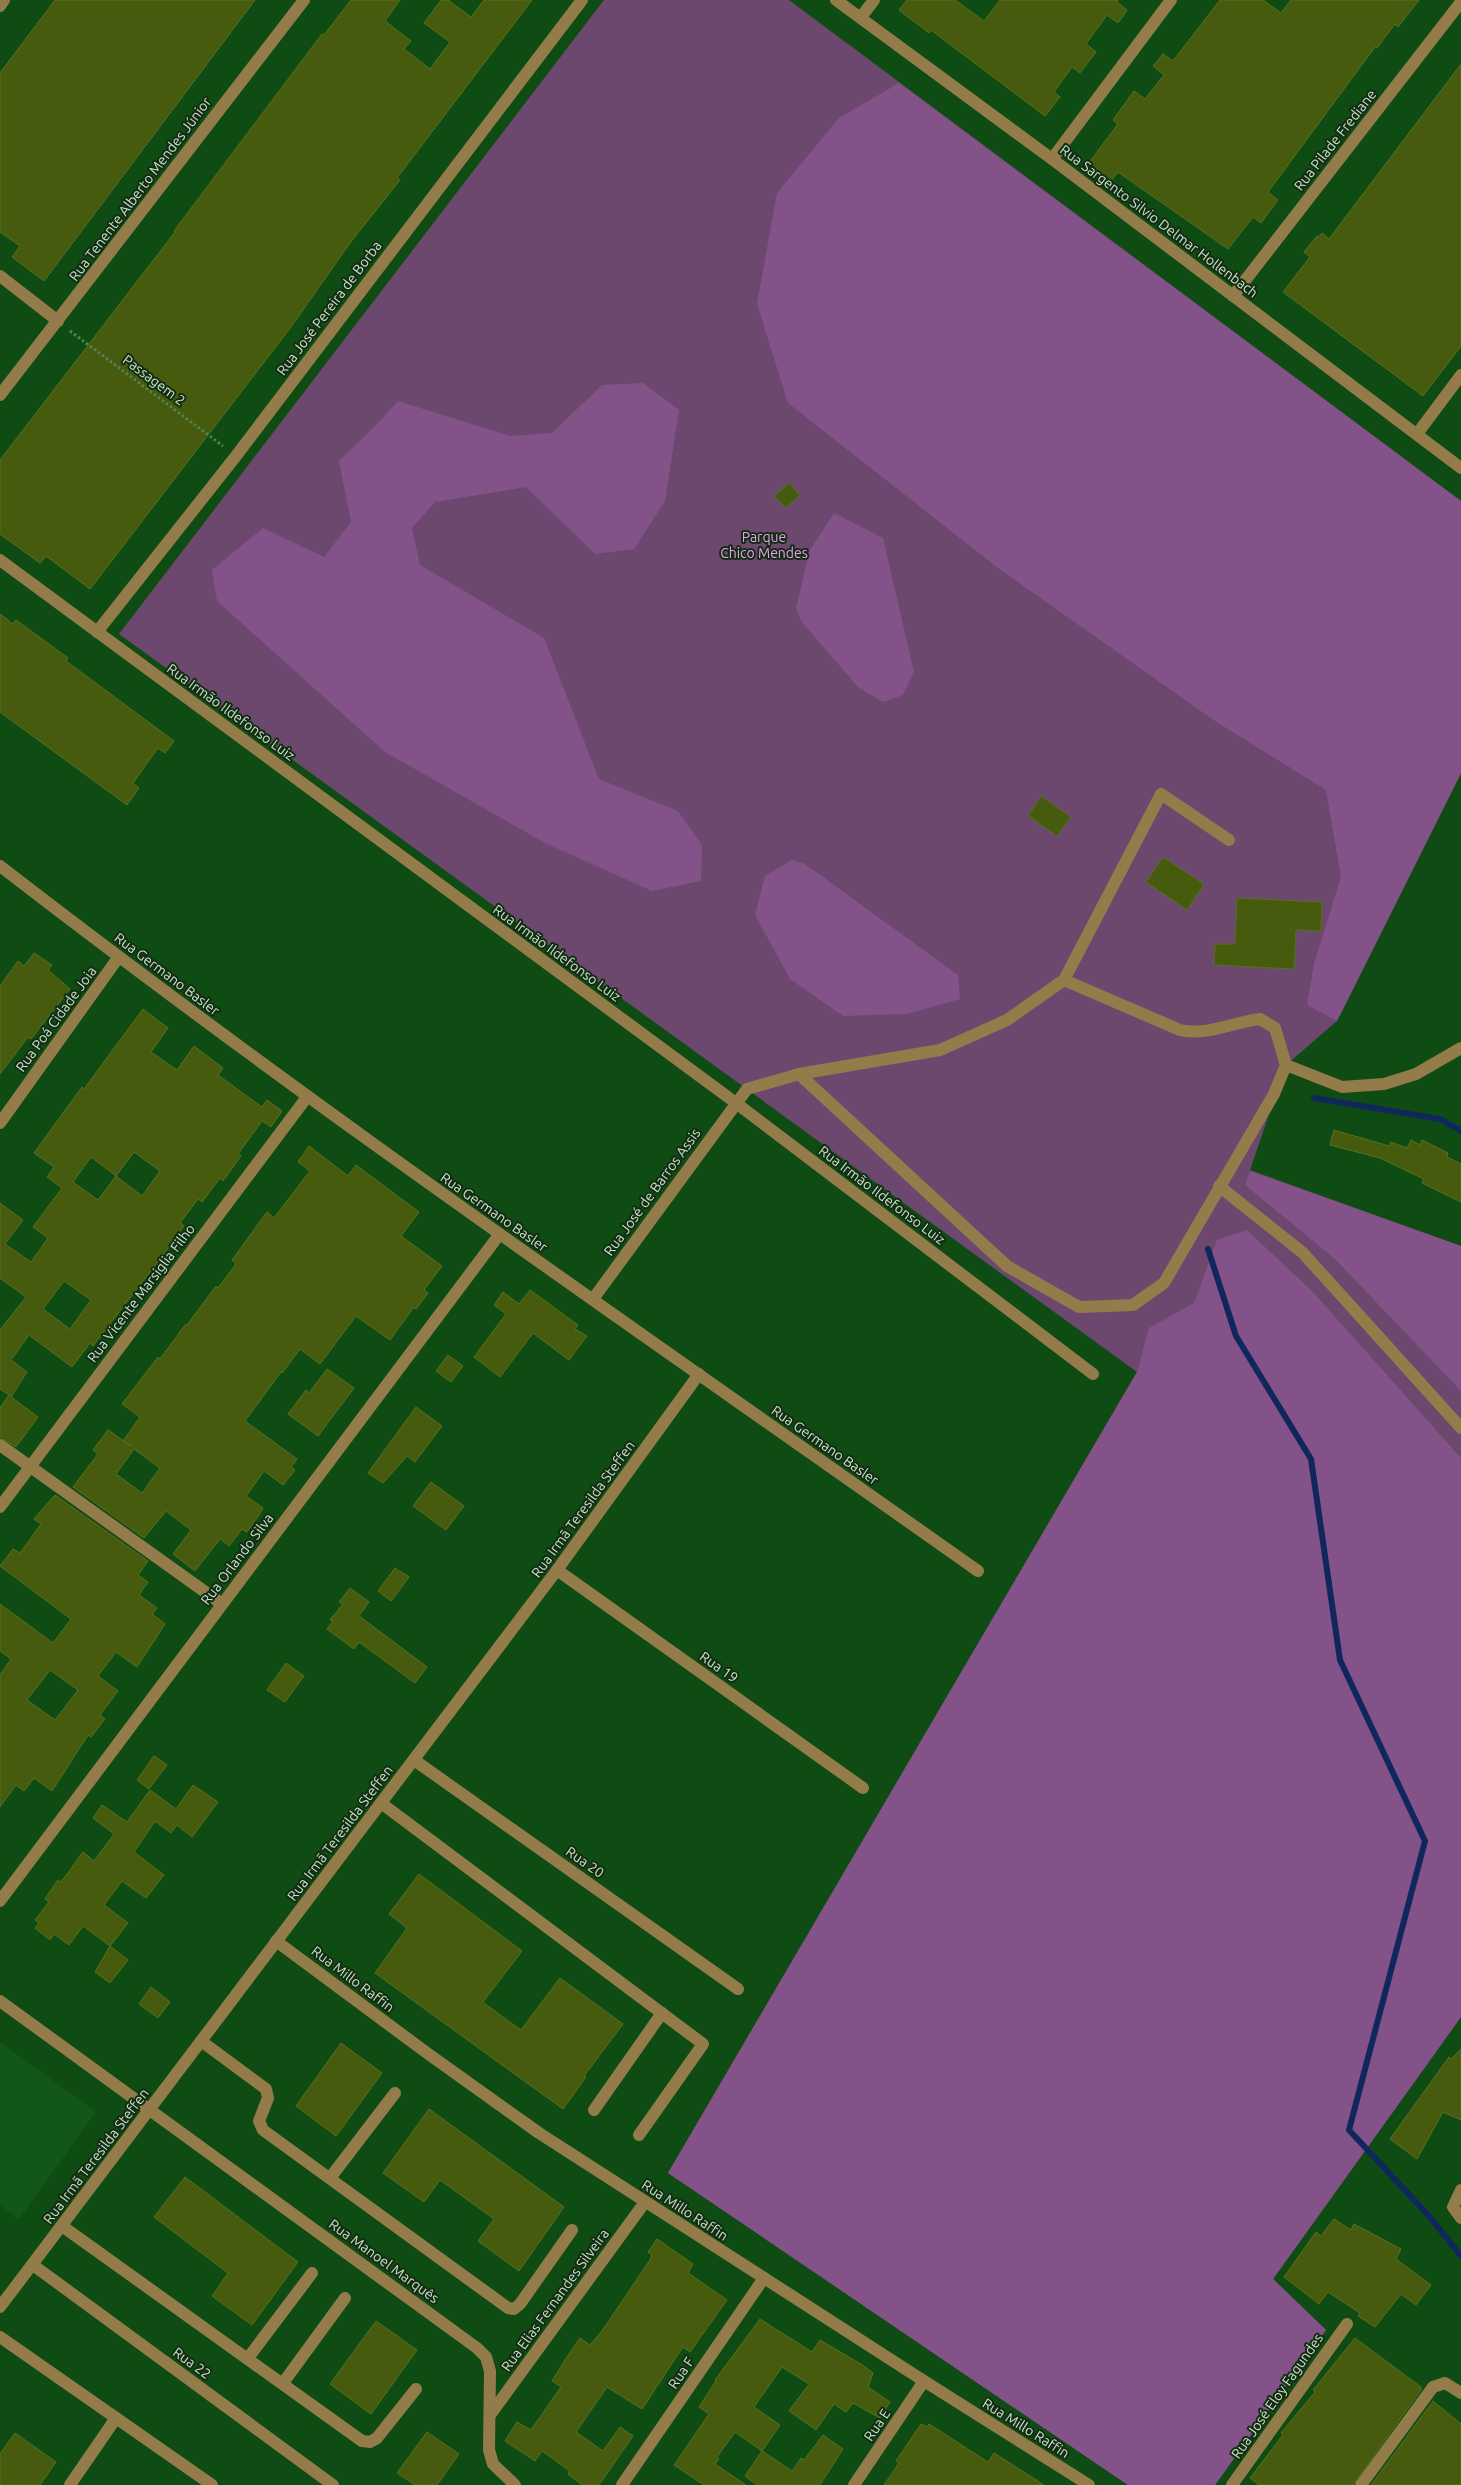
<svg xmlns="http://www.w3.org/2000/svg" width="1461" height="2485" viewBox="0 0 1461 2485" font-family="Ubuntu,sans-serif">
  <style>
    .built { fill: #125717 }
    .green { fill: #6c486f }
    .forest { fill: #835288 }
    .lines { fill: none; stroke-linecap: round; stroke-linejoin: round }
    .stream { stroke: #10275d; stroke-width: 6 }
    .building { fill: #465b0d; stroke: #597021; fill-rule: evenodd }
    .path { stroke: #518353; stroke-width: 3; stroke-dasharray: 2.5 2.5; stroke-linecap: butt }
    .minor { stroke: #937b4a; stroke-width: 12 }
    .labels { text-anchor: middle; stroke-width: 4; stroke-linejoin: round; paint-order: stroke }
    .street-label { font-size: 14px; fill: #c6e5c5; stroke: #142c14 }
    .park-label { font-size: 14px; fill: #e8a1ef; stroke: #142c14 }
  </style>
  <rect width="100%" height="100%" fill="#0f4c13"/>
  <!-- built -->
  <polygon class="built" points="0,2042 96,2112 19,2219 0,2205"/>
  <!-- green -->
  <polygon class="green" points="604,0 789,0 1461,501 1461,773 1337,1021 1286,1065 1250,1170 1461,1246 1461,2017 1273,2279 1326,2330 1215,2485 1128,2485 668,2173 1137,1372 119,634"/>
  <!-- forest -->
  <g class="forest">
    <polygon points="899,83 1461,501 1461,773 1337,1021 1307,1005 1314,964 1341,877 1326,790 1215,721 998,568 788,403 757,304 777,193 839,118"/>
    <polygon points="643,383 679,410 665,501 634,549 595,554 526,487 435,502 412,528 420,565 544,638 599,779 678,811 702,845 701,881 652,891 545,843 385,752 217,601 212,570 263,528 324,557 351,522 339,461 375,426 398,401 510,436 552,433 602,385"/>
    <polygon points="834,513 883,538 914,672 903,695 883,702 859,688 801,621 796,608 810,550"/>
    <polygon points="792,860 805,864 958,975 960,999 907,1014 843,1016 790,979 755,915 765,876"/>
    <polygon points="1250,1171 1461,1246 1461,1391 1335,1259 1245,1185"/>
    <polygon points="1247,1230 1312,1291 1461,1458 1461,2017 1273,2279 1326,2330 1215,2485 1128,2485 668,2173 1137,1372 1149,1328 1194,1303 1217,1240"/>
  </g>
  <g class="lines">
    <!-- stream -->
    <g class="stream">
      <polyline points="1314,1098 1440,1119 1461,1131"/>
      <polyline points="1208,1249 1236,1336 1311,1459 1340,1660 1425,1841 1349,2130 1429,2216 1461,2256"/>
    </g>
  </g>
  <!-- building -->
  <g class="building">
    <polygon points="55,0 255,0 44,281 12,257 20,246 0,232 0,73"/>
    <polygon points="351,0 400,0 385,21 411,41 404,49 430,69 450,42 424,23 441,0 448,0 471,17 484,0 532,0 397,178 400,180 350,243 291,327 90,589 46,556 40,563 0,534 0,460 175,232 174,231 322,34 324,35"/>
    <polygon points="907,0 955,0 984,21 1000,0 1118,0 1117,2 1127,10 1118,23 1107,15 1086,44 1096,52 1080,73 1072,67 1054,92 1060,97 1045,116 931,30 929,33 899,10"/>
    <polygon points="1220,0 1263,0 1281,13 1291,0 1419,0 1398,27 1395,24 1377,48 1375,47 1268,192 1278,200 1261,223 1253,217 1228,249 1118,172 1111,181 1088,164 1118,124 1113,120 1134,91 1145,99 1164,75 1153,66 1163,54 1173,61"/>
    <polygon points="1461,64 1461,346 1423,396 1283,292 1310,257 1304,252 1317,236 1318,238 1322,233 1329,239"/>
    <polygon points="789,483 800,495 786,508 774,496"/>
    <polygon points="0,614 13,624 16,620 68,658 66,661 174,741 165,753 158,748 133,783 139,788 127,805 0,712"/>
    <polygon points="1041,796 1071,817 1057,836 1028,816"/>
    <polygon points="1163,857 1204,884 1187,910 1146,882"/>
    <polygon points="1237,898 1322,902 1321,931 1296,930 1294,969 1214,965 1215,944 1235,944"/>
    <polygon points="34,953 52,965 48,970 70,989 31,1039 28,1037 0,1074 0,986 18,961 24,966"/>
    <path d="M143 1009 168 1028 151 1052 177 1070 194 1046 223 1068 218 1075 262 1107 267 1100 282 1111 271 1127 262 1121 238 1154 241 1156 223 1181 220 1178 202 1202 198 1199 180 1223 184 1226 166 1251 93 1346 90 1343 72 1367 29 1335 11 1360 27 1372 11 1397 38 1417 16 1447 0 1437V1408L9 1395 0 1389V1330L26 1297 0 1278V1203L23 1220 5 1244 31 1262 48 1238 33 1227 62 1188 47 1177 54 1167 34 1153 82 1087 84 1089ZM134 1152 160 1171 142 1196 116 1176ZM91 1157 116 1176 98 1200 73 1182ZM64 1281 91 1300 70 1329 43 1309Z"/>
    <polygon points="1334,1130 1389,1146 1391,1142 1407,1148 1411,1140 1420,1145 1422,1140 1448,1153 1447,1157 1461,1164 1461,1202 1422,1183 1424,1179 1380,1158 1330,1145"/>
    <path d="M309 1146 348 1176 356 1165 419 1212 401 1236 442 1266 424 1290 428 1293 416 1309 414 1307 390 1340 356 1316 320 1364 300 1349 282 1373 281 1372 245 1421 297 1459 291 1467 295 1470 283 1485 264 1471 246 1496 263 1508 259 1515 247 1532 242 1529 229 1546 220 1539 195 1571 173 1554 191 1530 166 1511 144 1538 73 1487 98 1454 93 1450 108 1430 131 1446 123 1441 140 1417 122 1404 158 1357 160 1359 185 1325H187L216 1286 218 1288 236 1264 232 1260 267 1212 274 1218 310 1171 298 1162ZM134 1449 160 1468 142 1493 116 1474Z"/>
    <polygon points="530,1290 578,1325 575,1329 587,1336 569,1360 533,1333 500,1377 474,1357 506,1314 494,1305 503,1292 519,1304"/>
    <polygon points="448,1355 463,1366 451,1382 436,1371"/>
    <polygon points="327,1369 354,1388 318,1436 288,1414 306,1390 309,1393"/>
    <polygon points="416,1407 442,1426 415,1462 407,1456 383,1483 368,1473"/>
    <polygon points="431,1482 464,1506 446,1530 413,1506"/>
    <path d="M55 1495 148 1561 138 1575 148 1582 139 1595 157 1608 152 1614 165 1624 137 1667 116 1652 98 1676 118 1691 100 1715 105 1719 91 1737 88 1735 52 1791 34 1778 24 1791 16 1785 0 1807V1675L11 1659 0 1651V1604L53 1643 71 1619 0 1566 13 1549 20 1553 41 1524 34 1519ZM50 1670 78 1690 55 1720 27 1700Z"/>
    <polygon points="395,1568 409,1577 391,1601 378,1591"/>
    <polygon points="350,1588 369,1602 359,1616 427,1667 415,1683 359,1642 354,1649 327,1629 333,1621 330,1620 343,1604 339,1602"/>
    <polygon points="286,1663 304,1676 285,1702 267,1690"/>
    <polygon points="154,1756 167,1765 149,1789 137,1780"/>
    <polygon points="193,1785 218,1802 192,1837 177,1825 171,1833 155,1821 134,1852 164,1875 146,1898 122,1881 104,1905 128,1923 110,1946 83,1926 69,1945 54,1934 50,1940 35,1928 39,1923 35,1920 49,1902 45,1899 58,1880 60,1882 65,1877 83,1852 94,1861 114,1834 93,1818 102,1805 127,1822 150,1790 176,1809"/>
    <polygon points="419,1874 522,1951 483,2002 500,2015 521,2030 560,1978 623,2024 584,2076 586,2077 563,2109 375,1973 407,1928 389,1914"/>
    <polygon points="110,1946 128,1960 110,1983 95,1972"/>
    <polygon points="151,1987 170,2002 158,2018 139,2004"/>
    <polygon points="341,2043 382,2073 336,2136 296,2106"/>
    <polygon points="1461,2049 1461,2120 1443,2112 1417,2159 1390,2139 1449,2057 1451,2059"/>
    <polygon points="429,2109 564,2207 519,2271 478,2241 494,2219 440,2180 424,2202 383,2173"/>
    <polygon points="185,2177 298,2262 252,2325 212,2296 228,2273 154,2217"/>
    <polygon points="1334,2219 1351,2230 1354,2224 1401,2249 1396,2259 1431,2285 1416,2305 1401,2294 1375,2327 1358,2316 1360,2313 1328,2292 1319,2304 1284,2277 1316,2232 1321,2236"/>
    <polygon points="657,2239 693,2264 688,2273 727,2300 690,2352 683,2347 642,2409 607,2387 576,2432 603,2451 620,2427 633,2436 599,2485 582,2485 568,2474 570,2471 542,2451 535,2461 505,2441 517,2422 531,2430 561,2387 552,2381 565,2360 580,2338 590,2345 602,2331 650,2260 652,2255 648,2252"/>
    <polygon points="760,2319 812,2352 820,2340 861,2364 873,2373 868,2387 890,2402 880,2418 853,2403 846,2412 834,2404 816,2430 789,2411 809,2384 782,2367 754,2407 780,2425 762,2451 792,2471 801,2458 804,2460 823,2435 843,2449 820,2485 757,2485 745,2476 762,2451 735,2432 717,2457 719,2459 715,2464 746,2485 704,2485 674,2465 709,2414 699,2407 716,2381 715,2380"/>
    <polygon points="376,2321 417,2350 371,2414 330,2384"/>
    <polygon points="1355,2338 1421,2387 1421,2390 1353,2485 1259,2485 1250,2478 1283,2435 1281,2433 1315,2392 1313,2390"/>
    <polygon points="1433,2401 1461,2424 1461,2485 1371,2485"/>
    <polygon points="921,2424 927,2427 929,2424 988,2462 994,2453 1044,2485 884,2485 899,2463 896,2461"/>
    <polygon points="427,2432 459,2454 437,2485 415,2485 397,2473"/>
    <polygon points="15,2433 56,2462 40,2485 0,2485 0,2454"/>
  </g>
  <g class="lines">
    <!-- path -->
    <polyline class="path" points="70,331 223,446"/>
    <!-- minor -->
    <g class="minor">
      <polyline points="836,0 1052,159 1461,468"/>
      <polyline points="0,6 4,0"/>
      <polyline points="861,17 874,0"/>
      <polyline points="1052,159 1171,0"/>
      <polyline points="0,276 58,321"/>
      <polyline points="1233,296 1461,2"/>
      <polyline points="0,395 304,0"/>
      <polyline points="1417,434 1461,375"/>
      <polyline points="0,560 736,1103 1093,1374"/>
      <polyline points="97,632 236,456 582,0"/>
      <path d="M0 866C318 1112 650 1339 978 1571"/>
      <polyline points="1286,1065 1342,1087 1384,1084 1416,1074 1461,1048"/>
      <path d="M799 1074 1007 1266 1079 1307 1133 1305 1164 1283 1274 1094 1286 1065 1275 1028 1260 1019C1233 1022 1208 1036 1180 1030L1064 980"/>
      <polyline points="0,1123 118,958"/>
      <polyline points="1219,1186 1303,1253 1461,1428"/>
      <polyline points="593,1299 747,1089 799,1074 940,1050 1007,1020 1064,980 1161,794 1229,840"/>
      <polyline points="0,1445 222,1604"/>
      <polyline points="0,1507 307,1097"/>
      <polyline points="557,1570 863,1788"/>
      <polyline points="414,1760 738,1989"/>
      <polyline points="381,1803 703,2044 639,2135"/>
      <polyline points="0,1901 499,1235"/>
      <polyline points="276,1941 427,2053 539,2133 924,2381 1089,2485"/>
      <polyline points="0,2001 477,2348 486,2357 490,2371 489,2450 493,2464 515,2485"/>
      <polyline points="201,2041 266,2089 268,2098 259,2121 263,2130 508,2308 514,2309 520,2304 572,2230"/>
      <polyline points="594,2110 662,2013"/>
      <polyline points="330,2178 395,2093"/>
      <polyline points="1461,2190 1453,2207 1461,2218"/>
      <polyline points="62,2226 362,2441 370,2442 377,2438 416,2389"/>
      <polyline points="33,2265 333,2485"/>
      <polyline points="0,2307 557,1570 699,1374"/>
      <polyline points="0,2337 212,2485"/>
      <polyline points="248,2358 312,2273"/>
      <polyline points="283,2383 345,2298"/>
      <polyline points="490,2415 645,2202"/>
      <polyline points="70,2485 116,2418"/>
      <polyline points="622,2485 764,2278"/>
      <polyline points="854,2485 924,2381"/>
      <polyline points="1232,2485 1347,2324"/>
      <polyline points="1361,2485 1433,2387 1445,2383 1461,2393"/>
    </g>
  </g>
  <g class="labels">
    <!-- street labels -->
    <g class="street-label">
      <text transform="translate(1335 140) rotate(-52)" y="5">Rua Pilade Frediane</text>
      <text transform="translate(140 189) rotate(-53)" y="5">Rua Tenente Alberto Mendes Júnior</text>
      <text transform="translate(1159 221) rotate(37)" y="5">Rua Sargento Silvio Delmar Hollenbach</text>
      <text transform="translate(329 308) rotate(-53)" y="5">Rua José Pereira de Borba</text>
      <text transform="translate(154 380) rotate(37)" y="5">Passagem 2</text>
      <text transform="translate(231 712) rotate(36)" y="5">Rua Irmão Ildefonso Luiz</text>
      <text transform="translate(557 953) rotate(36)" y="5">Rua Irmão Ildefonso Luiz</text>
      <text transform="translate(167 974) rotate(37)" y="5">Rua Germano Basler</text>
      <text transform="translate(56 1019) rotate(-54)" y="5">Rua Poá Cidade Joia</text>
      <text transform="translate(652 1192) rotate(-54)" y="5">Rua José de Barros Assis</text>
      <text transform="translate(882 1195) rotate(37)" y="5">Rua Irmão Ildefonso Luiz</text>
      <text transform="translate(494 1212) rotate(35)" y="5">Rua Germano Basler</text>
      <text transform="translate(141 1293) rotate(-53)" y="5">Rua Vicente Marsiglia Filho</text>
      <text transform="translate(825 1445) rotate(35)" y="5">Rua Germano Basler</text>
      <text transform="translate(583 1509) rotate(-54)" y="5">Rua Irmã Teresilda Steffen</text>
      <text transform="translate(237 1559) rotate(-53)" y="5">Rua Orlando Silva</text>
      <text transform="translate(719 1667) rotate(35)" y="5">Rua 19</text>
      <text transform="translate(340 1833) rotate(-53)" y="5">Rua Irmã Teresilda Steffen</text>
      <text transform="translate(585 1862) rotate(35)" y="5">Rua 20</text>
      <text transform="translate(353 1979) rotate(37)" y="5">Rua Millo Raffin</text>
      <text transform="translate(96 2156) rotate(-53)" y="5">Rua Irmã Teresilda Steffen</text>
      <text transform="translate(685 2210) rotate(33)" y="5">Rua Millo Raffin</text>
      <text transform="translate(384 2261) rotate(36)" y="5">Rua Manoel Marquês</text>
      <text transform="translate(555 2300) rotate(-54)" y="5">Rua Elias Fernandes Silveira</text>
      <text transform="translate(192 2363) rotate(36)" y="5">Rua 22</text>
      <text transform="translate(681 2373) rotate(-56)" y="5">Rua F</text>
      <text transform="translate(1277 2396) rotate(-55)" y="5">Rua José Eloy Fagundes</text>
      <text transform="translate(877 2425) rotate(-56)" y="5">Rua E</text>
      <text transform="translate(1026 2428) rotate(32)" y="5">Rua Millo Raffin</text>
    </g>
    <!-- park labels -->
    <g class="park-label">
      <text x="764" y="542">Parque<tspan x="764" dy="16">Chico Mendes</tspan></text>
    </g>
  </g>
</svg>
